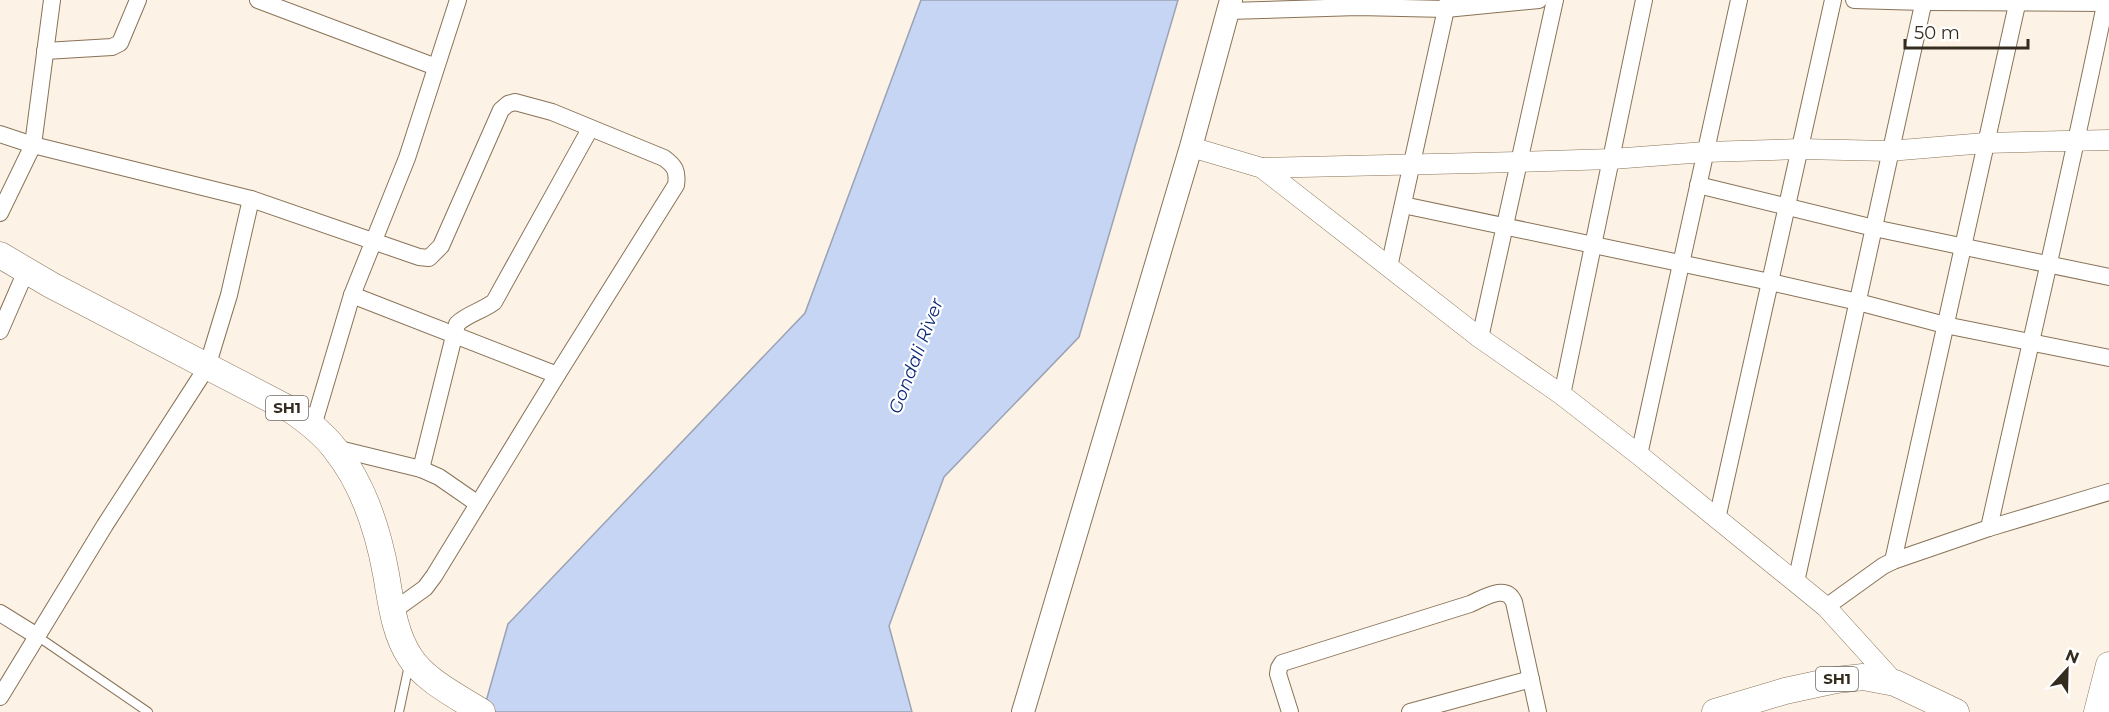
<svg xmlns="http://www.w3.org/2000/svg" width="2109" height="712" viewBox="0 0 2109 712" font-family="Montserrat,sans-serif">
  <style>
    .water { fill: #c6d5f3; stroke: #9aa2b4; stroke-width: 1.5 }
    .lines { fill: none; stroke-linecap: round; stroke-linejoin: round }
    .service-casing { stroke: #897357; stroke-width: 10 }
    .minor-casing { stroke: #897357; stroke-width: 18 }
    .tertiary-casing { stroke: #897357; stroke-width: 21 }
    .secondary-casing { stroke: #897357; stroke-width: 24 }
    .primary-casing { stroke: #897357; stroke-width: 27 }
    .service { stroke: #fff; stroke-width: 8 }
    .minor { stroke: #fff; stroke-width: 16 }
    .tertiary { stroke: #fff; stroke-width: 20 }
    .secondary { stroke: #fff; stroke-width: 22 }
    .primary { stroke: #fff; stroke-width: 26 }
    .labels { text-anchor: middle; stroke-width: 4.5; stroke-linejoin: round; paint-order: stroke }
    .shield { fill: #fff; stroke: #726b63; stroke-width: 1.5 }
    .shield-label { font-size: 15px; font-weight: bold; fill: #352c20 }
    .water-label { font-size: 18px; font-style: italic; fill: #0c2a7b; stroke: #fff }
  </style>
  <rect width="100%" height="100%" fill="#fcf2e5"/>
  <!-- water -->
  <polygon class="water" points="921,0 1178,0 1079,337 944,477 889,626 912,712 483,712 508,624 805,313"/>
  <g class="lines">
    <!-- service casing -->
    <g class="service-casing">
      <g id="service">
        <polyline points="37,636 148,712"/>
        <polyline points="399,712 409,665"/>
      </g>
    </g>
    <!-- minor casing -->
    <g class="minor-casing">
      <g id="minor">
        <polyline points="258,0 436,67"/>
        <polyline points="1854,0 1923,2 2109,3"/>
        <polyline points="1228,11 1358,7 1446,9 1539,0"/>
        <polyline points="45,51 112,47 120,43 138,0"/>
        <path d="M0 134 33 145 251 199 419 257 429 258 441 246 501 110 508 104 515 102 552 112 664 158C675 166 678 171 676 185L557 375 434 576 425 588 393 611"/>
        <polyline points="1698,185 1874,228 2109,277"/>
        <polyline points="1403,205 1770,282 1858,302 1945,325 2109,358"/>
        <polyline points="0,213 33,145 52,0"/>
        <polyline points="1389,267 1448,0"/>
        <polyline points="352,295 557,375"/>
        <polyline points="0,331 26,271"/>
        <polyline points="1480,338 1555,0"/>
        <polyline points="1562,395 1644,0"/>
        <polyline points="313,426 352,295 407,158 458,0"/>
        <polyline points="335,448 421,469 439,477 478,504"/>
        <polyline points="1639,455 1739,0"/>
        <path d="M421 469 457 324C467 314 482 311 494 302L590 129"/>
        <polyline points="1717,519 1833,0"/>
        <path d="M1989 528C2028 352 2070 177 2106 0"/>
        <polyline points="1893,561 2018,0"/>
        <polyline points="1796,582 1924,0"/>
        <polyline points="1826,607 1883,566 1893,561 1989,528 2109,492"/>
        <polyline points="0,613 37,636"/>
        <polyline points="0,697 105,525 207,367 229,295 251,199"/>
        <path d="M1290 712 1278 674 1279 668 1282 663 1470 604C1484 598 1506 583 1514 602L1538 712"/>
        <polyline points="1410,712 1531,679"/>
      </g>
    </g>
    <!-- tertiary casing -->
    <g class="tertiary-casing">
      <g id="tertiary">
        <polyline points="1191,147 1262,168 1480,338 1562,395 1639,455 1826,607 1895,683"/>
        <polyline points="1262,168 1518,162 1612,159 1705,152 1801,149 1889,151 1985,143 2109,140"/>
      </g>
    </g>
    <!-- secondary casing -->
    <g class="secondary-casing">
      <polyline id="secondary" points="1023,712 1191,147 1231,0"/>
    </g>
    <!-- primary casing -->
    <g class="primary-casing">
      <g id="primary">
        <path d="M0 255 51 285 291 410C307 421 323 433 335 449 364 485 378 530 386 574 391 602 394 633 410 657 424 680 460 698 482 712"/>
        <polyline points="1715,712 1785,691 1836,680 1863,677 1895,683 1956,712"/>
        <polyline points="2097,712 2109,665"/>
      </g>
    </g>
    <!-- service -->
    <use href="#service" class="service"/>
    <!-- minor -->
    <use href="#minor" class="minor"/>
    <!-- tertiary -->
    <use href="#tertiary" class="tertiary"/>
    <!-- secondary -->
    <use href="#secondary" class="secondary"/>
    <!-- primary -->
    <use href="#primary" class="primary"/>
  </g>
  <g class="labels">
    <!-- shield labels -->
    <g class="shield">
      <rect x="266" y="396" width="42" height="24" rx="4.5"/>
      <rect x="1816" y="667" width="42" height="24" rx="4.5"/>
    </g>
    <g class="shield-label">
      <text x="287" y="413">SH1</text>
      <text x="1837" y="684">SH1</text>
    </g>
    <!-- water labels -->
    <g class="water-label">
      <text transform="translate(916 356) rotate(-69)" y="6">Gondali River</text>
    </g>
  </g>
  <!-- north arrow -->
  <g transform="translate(2067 670) rotate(22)" stroke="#ffffff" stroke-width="4.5" paint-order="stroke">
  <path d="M0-4.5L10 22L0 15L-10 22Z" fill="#352c20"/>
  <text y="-9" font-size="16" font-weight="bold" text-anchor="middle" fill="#352c20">N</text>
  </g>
  <!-- scale -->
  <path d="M1905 39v9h123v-9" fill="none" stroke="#352c20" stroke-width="3"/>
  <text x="1914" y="39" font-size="18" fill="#352c20" stroke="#ffffff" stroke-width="4.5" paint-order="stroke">50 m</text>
</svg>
